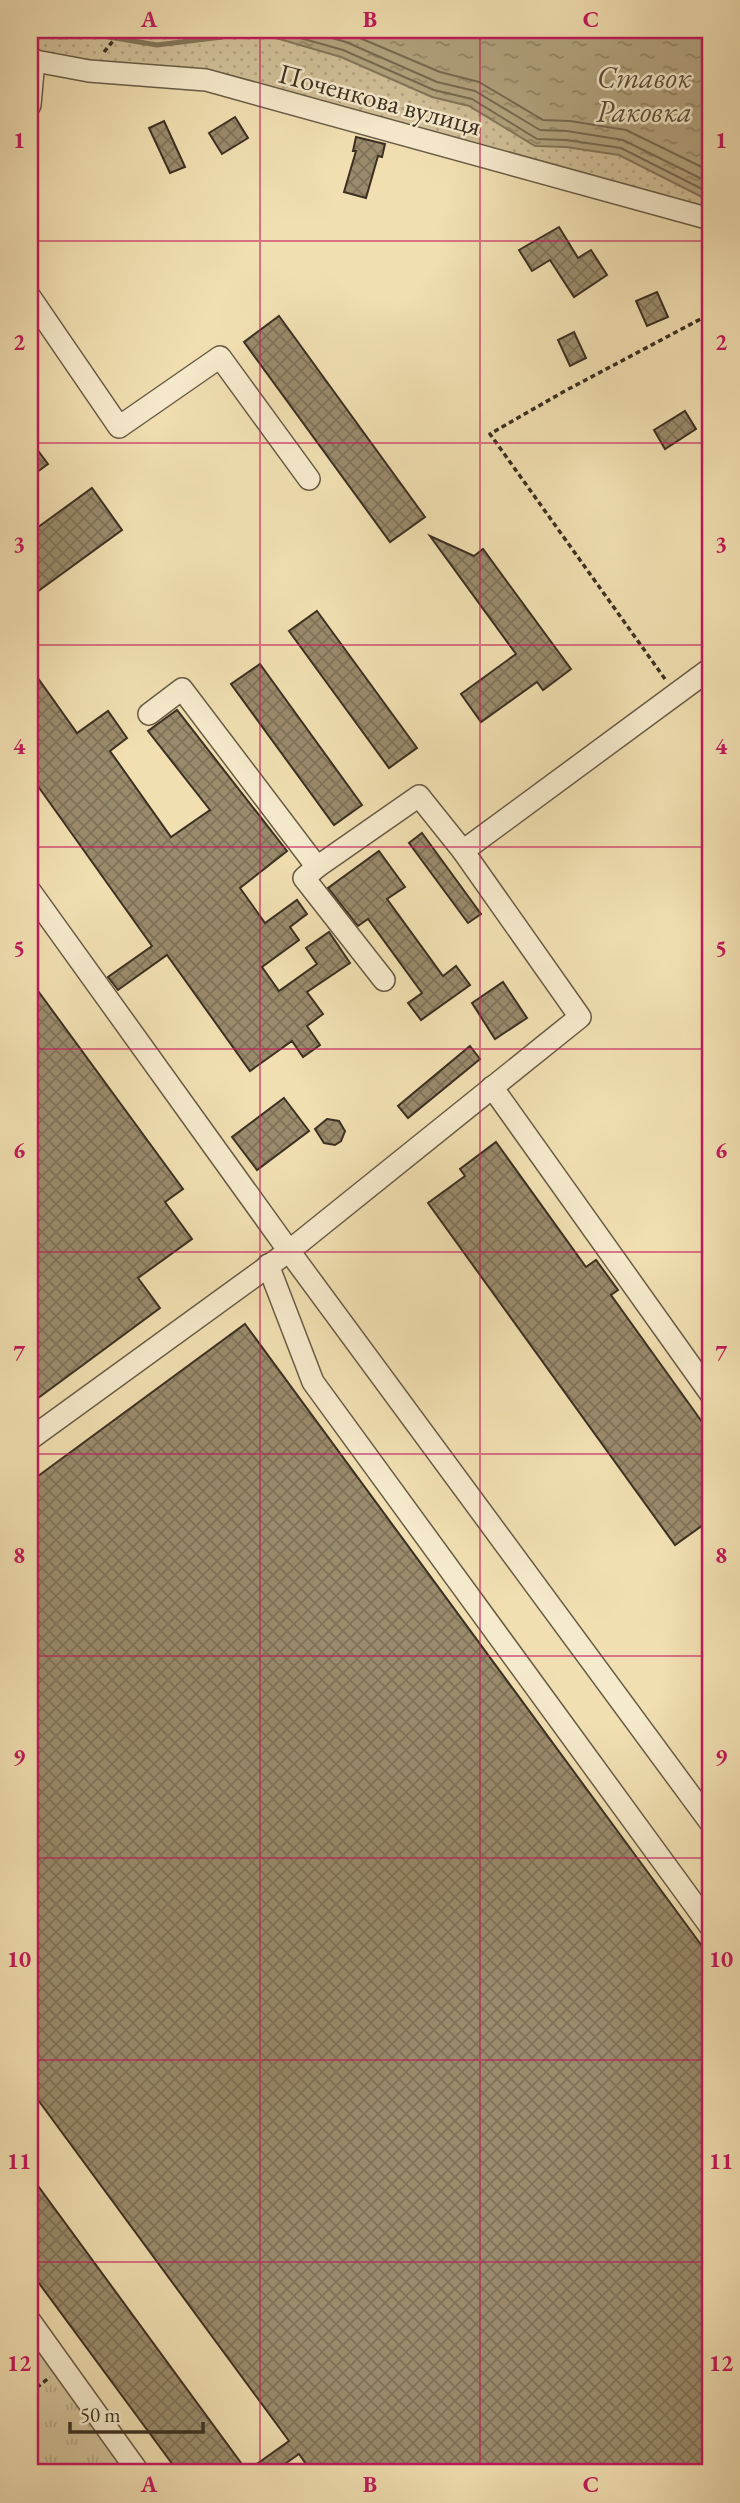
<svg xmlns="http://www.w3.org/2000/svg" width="740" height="2503" viewBox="0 0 740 2503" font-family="'EB Garamond',serif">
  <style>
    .grass { fill: url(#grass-dots); stroke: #86785e; stroke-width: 2 }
    .park { fill: url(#park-tufts); stroke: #86785e; stroke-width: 2 }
    .water { fill: url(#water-ripples); stroke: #83765a; stroke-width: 2 }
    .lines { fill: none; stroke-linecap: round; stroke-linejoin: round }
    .shore { stroke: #776a51; stroke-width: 2 }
    .stream { stroke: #83765a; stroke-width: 5 }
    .building { fill: url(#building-cross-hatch); stroke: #3b3022; stroke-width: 2 }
    .minor-casing { stroke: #685c46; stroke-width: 24 }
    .path { stroke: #3b3022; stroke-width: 3.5; stroke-dasharray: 5 3.5; stroke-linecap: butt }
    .minor { stroke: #f6eacc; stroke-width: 21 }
    .grid { fill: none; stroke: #c2185b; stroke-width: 2; stroke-opacity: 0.55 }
    .labels { text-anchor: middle; stroke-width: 5; stroke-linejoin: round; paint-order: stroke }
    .street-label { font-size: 28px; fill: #3b3022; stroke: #f6eacc }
    .water-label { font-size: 30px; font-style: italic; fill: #594d3a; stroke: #f6eacc }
    .neatline { fill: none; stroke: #c2185b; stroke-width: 2.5 }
    .grid-label { font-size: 23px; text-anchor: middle; font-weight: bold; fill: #c2185b }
  </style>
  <defs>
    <pattern id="grass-dots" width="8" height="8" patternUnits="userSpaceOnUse" patternTransform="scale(1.75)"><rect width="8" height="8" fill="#d2c199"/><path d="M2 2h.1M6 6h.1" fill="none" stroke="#b5a684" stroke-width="1.8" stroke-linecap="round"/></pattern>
    <pattern id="park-tufts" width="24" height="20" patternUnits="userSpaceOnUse" patternTransform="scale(1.75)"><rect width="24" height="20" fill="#d2c199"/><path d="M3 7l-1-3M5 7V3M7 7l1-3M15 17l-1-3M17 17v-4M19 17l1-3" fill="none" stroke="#b5a684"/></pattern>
    <pattern id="water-ripples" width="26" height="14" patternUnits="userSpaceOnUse" patternTransform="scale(1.75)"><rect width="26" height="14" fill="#b3a480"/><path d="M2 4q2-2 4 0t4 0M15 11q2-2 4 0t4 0" fill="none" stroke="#938668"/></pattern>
    <pattern id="building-cross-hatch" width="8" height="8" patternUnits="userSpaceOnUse" patternTransform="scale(1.75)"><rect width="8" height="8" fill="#9a8b6c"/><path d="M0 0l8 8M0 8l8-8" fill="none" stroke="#7f7258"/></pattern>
  </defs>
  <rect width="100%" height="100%" fill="#f1dfb1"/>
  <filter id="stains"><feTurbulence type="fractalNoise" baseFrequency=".00286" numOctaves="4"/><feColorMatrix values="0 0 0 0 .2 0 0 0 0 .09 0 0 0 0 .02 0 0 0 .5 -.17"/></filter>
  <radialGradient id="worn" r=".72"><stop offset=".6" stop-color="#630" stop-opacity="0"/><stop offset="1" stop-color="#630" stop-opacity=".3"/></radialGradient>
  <!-- grass -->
  <polygon class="grass" points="30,30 710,30 710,219 206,80 30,60"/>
  <!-- park -->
  <polygon class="park" points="30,2321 139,2473 30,2473"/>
  <!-- water -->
  <polygon class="water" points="260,30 710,30 710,201 619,155 566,147 535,146 469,106 432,97 341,57 262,34"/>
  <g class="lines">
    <!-- shore -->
    <g class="shore">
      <polyline points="272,30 343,50 434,90 472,99 537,139 566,140 621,148 710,193"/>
      <polyline points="304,30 346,42 437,82 475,91 540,130 567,131 623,140 710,183"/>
      <polyline points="341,30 440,72 479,82 543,120 570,121 626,130 710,171"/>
    </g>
    <!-- stream -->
    <polyline class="stream" points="59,37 97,35 157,45 222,37 229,30"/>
  </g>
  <!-- building -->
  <g class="building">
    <polygon points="235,117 248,138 222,154 209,133"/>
    <polygon points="164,121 185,167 170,173 149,128"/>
    <polygon points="356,137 385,144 382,157 378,156 366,198 344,192 356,151 353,151"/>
    <polygon points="559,227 578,258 591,250 607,275 574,297 550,260 532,271 519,250"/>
    <polygon points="657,292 668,317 647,326 636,301"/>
    <polygon points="279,316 425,517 390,542 244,342"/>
    <polygon points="574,332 586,358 570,366 558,340"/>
    <polygon points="685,411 696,429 665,449 654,430"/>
    <polygon points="30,440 48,464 30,477"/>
    <polygon points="92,488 122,530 30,597 30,533"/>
    <polygon points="430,536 474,556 483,549 571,669 543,690 537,682 481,722 461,694 516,654"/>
    <polygon points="317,611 417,748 389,768 289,631"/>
    <polygon points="260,664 362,805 334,825 231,684"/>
    <polygon points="30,667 77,733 108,711 127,738 110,751 171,837 210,810 148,731 177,710 287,851 240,888 265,923 297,900 307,914 290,927 299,940 262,967 279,991 317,964 306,948 329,932 350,963 307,992 323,1014 307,1026 320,1045 303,1057 292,1041 250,1071 167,955 118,990 108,977 152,946 30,775"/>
    <polygon points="422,833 481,914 468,923 409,843"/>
    <polygon points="379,851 405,887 387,899 443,976 456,966 470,985 421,1020 408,1003 422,993 368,919 358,926 328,888"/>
    <polygon points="30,980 183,1189 165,1202 192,1239 138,1278 160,1308 30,1404"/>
    <polygon points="503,982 527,1018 495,1039 472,1003"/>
    <polygon points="470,1046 480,1059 408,1118 398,1106"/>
    <polygon points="284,1098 309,1131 257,1170 232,1137"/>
    <polygon points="327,1119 339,1121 345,1131 341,1141 335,1145 324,1143 315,1129"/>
    <polygon points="496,1142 586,1267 596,1260 618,1290 611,1295 710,1433 710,1520 675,1545 428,1203 465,1176 460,1169"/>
    <polygon points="245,1324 710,1957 710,2473 312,2473 299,2454 272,2473 179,2473 30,2271 30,2175 247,2471 289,2441 30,2089 30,1482"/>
  </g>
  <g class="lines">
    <!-- minor casing -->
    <g class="minor-casing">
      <g id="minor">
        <polyline points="30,60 89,71 206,80 710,219"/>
        <polyline points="30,105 34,60"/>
        <polyline points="30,297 119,427 220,357 309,479"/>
        <polyline points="149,714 182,689 317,867 419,796 463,851"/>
        <polyline points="317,867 304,878 384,980"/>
        <polyline points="30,891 289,1251 710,1822"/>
        <polyline points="492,1087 710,1393"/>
        <polyline points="268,1265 313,1382 710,1926"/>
        <polyline points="30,1439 289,1251 580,1017 463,851 710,669"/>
        <polyline points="30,2321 139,2473"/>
      </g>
    </g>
    <!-- path -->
    <g class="path">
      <polyline points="104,52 122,30"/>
      <polyline points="665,679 490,434 563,392 710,314"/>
      <polyline points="30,2393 50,2377"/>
    </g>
    <!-- minor -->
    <use href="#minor" class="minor"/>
  </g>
  <!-- grid -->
  <path class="grid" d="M260 30V2473M480 30V2473M30 241H710M30 443H710M30 645H710M30 847H710M30 1049H710M30 1252H710M30 1454H710M30 1656H710M30 1858H710M30 2060H710M30 2262H710"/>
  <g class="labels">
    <!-- street labels -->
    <g class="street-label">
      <text transform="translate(380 99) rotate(15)" y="10">Поченкова вулиця</text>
    </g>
    <!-- water labels -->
    <g class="water-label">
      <text x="644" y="88">Ставок<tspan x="644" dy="34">Раковка</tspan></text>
    </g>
  </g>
  <!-- margin -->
  <rect width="740" height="2503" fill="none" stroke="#f1dfb1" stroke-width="77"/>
  <!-- scale -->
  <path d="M70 2422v10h133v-10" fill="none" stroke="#3b3022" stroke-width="3.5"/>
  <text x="80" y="2422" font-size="21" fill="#3b3022" stroke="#f6eacc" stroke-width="5" paint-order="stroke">50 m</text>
  <rect x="38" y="38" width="664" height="2426" class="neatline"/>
  <g class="grid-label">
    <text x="149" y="27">A</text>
    <text x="370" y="27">B</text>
    <text x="591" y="27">C</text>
    <text x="19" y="148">1</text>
    <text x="721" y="148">1</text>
    <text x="19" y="350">2</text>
    <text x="721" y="350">2</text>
    <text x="19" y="552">3</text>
    <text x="721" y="552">3</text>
    <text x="19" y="754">4</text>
    <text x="721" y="754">4</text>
    <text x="19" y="956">5</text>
    <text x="721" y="956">5</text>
    <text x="19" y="1158">6</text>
    <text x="721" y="1158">6</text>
    <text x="19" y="1361">7</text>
    <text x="721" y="1361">7</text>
    <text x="19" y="1563">8</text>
    <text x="721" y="1563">8</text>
    <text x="19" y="1765">9</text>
    <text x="721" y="1765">9</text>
    <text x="19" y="1967">10</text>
    <text x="721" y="1967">10</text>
    <text x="19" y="2169">11</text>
    <text x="721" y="2169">11</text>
    <text x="19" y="2371">12</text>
    <text x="721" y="2371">12</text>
    <text x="149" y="2492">A</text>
    <text x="370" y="2492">B</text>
    <text x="591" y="2492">C</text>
  </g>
  <rect width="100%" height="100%" filter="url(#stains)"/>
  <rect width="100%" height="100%" fill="url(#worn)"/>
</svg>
